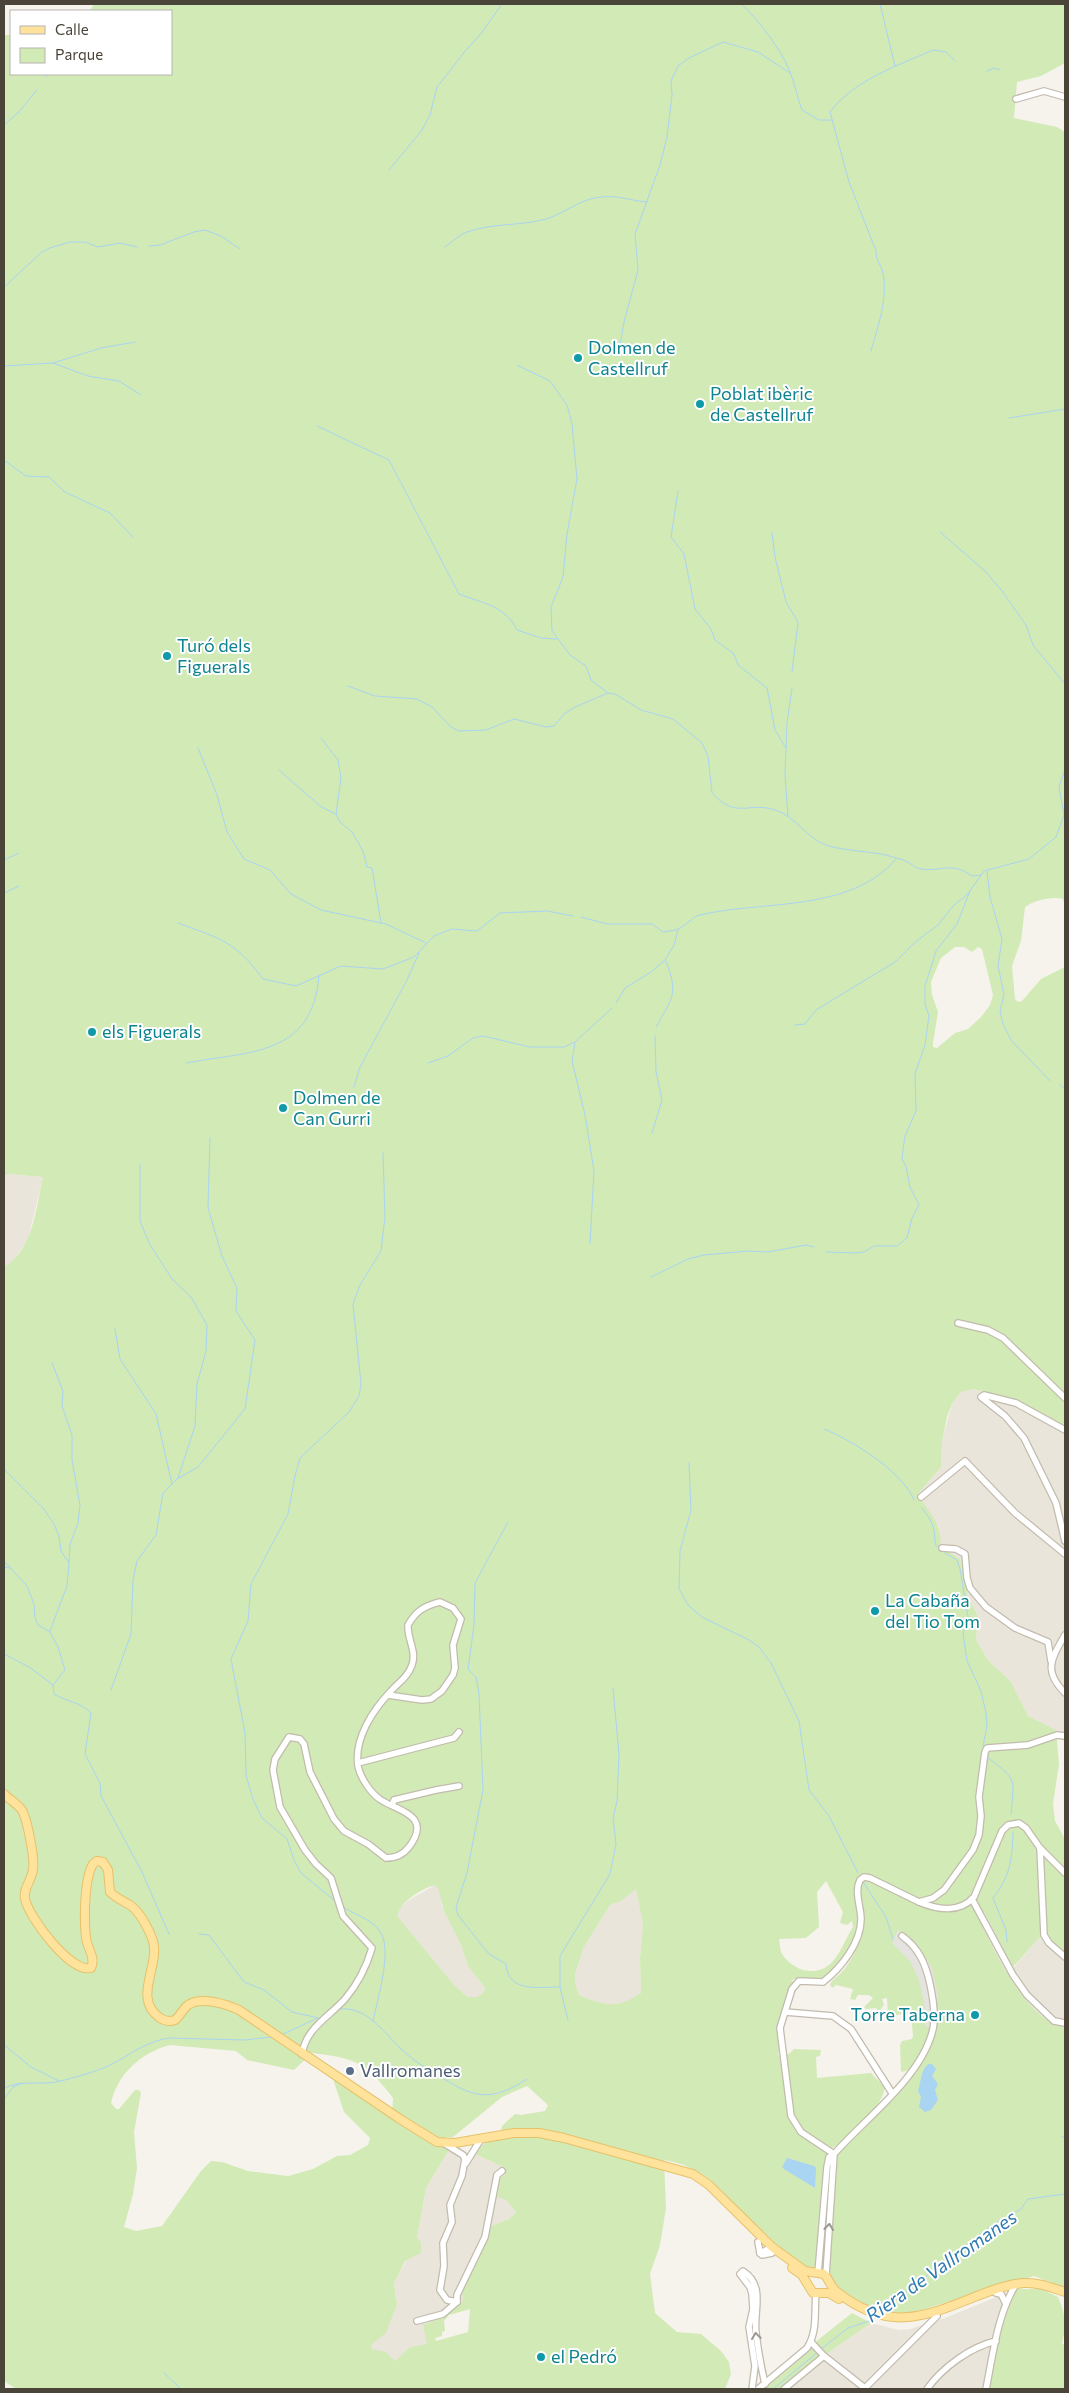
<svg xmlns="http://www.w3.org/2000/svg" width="1069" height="2393" viewBox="0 0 1069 2393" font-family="Commissioner,sans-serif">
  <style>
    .residential { fill: #eae5da }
    .green { fill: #d2eab5; fill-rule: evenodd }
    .parking { fill: #e5e3e0 }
    .water { fill: #a9d4f2 }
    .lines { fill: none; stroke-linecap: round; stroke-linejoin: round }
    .stream { stroke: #a9d4f2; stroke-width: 1 }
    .minor-casing { stroke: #c2bbae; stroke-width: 8 }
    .major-casing { stroke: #e6c16a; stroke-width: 10 }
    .minor { stroke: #fff; stroke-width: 5.5 }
    .major { stroke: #ffe39c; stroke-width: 8 }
    .oneway { stroke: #9c9892 }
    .culture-dot { fill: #0f9aa8; stroke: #fff; stroke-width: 2 }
    .service-dot { fill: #5c6f8a; stroke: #fff; stroke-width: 2 }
    .labels { text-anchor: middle; stroke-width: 4; stroke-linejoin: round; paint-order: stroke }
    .culture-label { font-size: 18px; fill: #0d838f; stroke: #fff; text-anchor: start }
    .service-label { font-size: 18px; fill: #4e5e75; stroke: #fff; text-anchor: start }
    .water-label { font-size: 19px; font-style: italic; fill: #2e7ab2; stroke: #fff }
  </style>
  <rect width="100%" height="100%" fill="#f6f3ec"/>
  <!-- residential -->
  <g class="residential">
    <polygon points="9,1174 43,1177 28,1239 13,1262 4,1267 4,1176"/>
    <polygon points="974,1389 1024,1404 1065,1427 1065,1741 1057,1739 1056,1730 1028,1716 1011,1682 988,1660 976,1640 978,1617 968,1596 960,1559 940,1544 939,1527 918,1494 941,1467 942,1441 952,1404 961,1392"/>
    <polygon points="435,1885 439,1888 442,1906 461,1945 468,1966 485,1988 484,1992 477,1997 468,1997 455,1986 398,1917 399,1909 409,1900"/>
    <polygon points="636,1889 643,1925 640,1958 641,1993 627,2002 611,2005 599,2003 579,1995 575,1983 575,1974 584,1947 610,1905 621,1901"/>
    <polygon points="1040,1937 1058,1956 1065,1956 1065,2028 1053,2025 1018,1991 1008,1974"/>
    <polygon points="449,2150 473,2153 505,2168 506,2200 516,2212 509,2219 491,2226 463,2300 456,2307 440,2319 423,2325 428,2344 410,2347 395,2361 370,2350 372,2344 397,2304 394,2284 417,2239 426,2188"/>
    <polygon points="1016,2289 1002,2327 989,2389 782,2389 828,2353 871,2323 899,2330 910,2329 945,2318"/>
  </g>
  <!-- green -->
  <g class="green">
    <path d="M94 4H1065V63L1041 76 1017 82 1014 118 1057 127 1065 132V906L1063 899C1051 896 1035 900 1025 907L1021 941 1012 966 1015 999 1018 1002 1022 1001 1041 979 1065 967V1427L1024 1404 974 1389 961 1392 952 1404 947 1417 942 1441 941 1467 918 1494C927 1510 944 1526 940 1545L960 1559 968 1596 978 1617 976 1640 988 1660 1011 1682 1028 1716 1056 1730 1059 1764 1053 1804 1055 1821 1065 1839V1956H1058L1040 1937 1013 1967 984 1912 976 1914C995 1950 1023 2017 1065 2028V2288L1034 2276 914 2312 891 2314 858 2304 836 2286 826 2268 836 2160 838 2154 892 2095 889 2092 910 2070 901 2072 900 2045 902 2041 912 2039 913 2036 911 2013 888 2016 887 1998 882 1999 884 2005 879 2011 876 2008 866 2009 864 2007 873 1998 869 1995H858L855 2000 850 1999 853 1989 836 1985 832 1988 830 1985C832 1979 836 1978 841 1973 849 1965 857 1949 861 1938L856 1937 835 1970 823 1980 793 1979 778 2055 789 2054 794 2049 821 2050 820 2056 816 2057 817 2078 871 2073 885 2088C880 2108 859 2128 843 2141 837 2146 831 2147 827 2153L818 2262 815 2268C787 2271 734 2200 713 2182 699 2170 682 2163 664 2160L666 2208 660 2245 650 2274 655 2313 677 2332 701 2334 721 2351 729 2362 731 2374 725 2389H16L4 2381V1267C33 1251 36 1207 43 1177L9 1174 4 1176V35H11V74H171V11H90ZM955 947H964L972 952 978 947 982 949 993 995 990 1005 981 1017 968 1029 955 1033 937 1048 933 1047V1043L938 1012 932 995 931 982 941 958ZM826 1881 843 1912 840 1923 847 1925 852 1921 853 1927C846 1938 841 1952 833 1961 818 1978 794 1972 782 1954 780 1951 780 1943 779 1939L806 1938 819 1927 817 1892ZM435 1885 438 1888 444 1911 461 1945 468 1966 485 1988 484 1992 477 1997H468L455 1986 398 1917C397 1903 423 1888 435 1885ZM636 1889 643 1925 640 1958 641 1993C617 2009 605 2006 579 1995L575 1983V1974L584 1947 610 1905 621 1901ZM170 2045 236 2051 247 2060 294 2070 312 2053C355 2058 366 2062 393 2098L392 2116 332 2076 344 2112 370 2138 368 2145 350 2155 337 2156 313 2169 288 2176 248 2171 222 2162 211 2161 201 2171 162 2226 136 2231 124 2227 133 2194 137 2168 134 2132 141 2093 139 2090H135L119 2109H116L111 2103C117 2074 142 2052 170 2045ZM527 2086 548 2105 545 2111 521 2115 515 2114 502 2126 499 2139 486 2142 473 2153 505 2168V2175L499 2179 497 2197 506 2200 516 2212 509 2219 491 2226 462 2291 463 2300C452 2313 439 2319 423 2325L427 2344 410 2347 395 2361 386 2352 371 2349 372 2344 386 2333 397 2304 394 2284 405 2261 421 2253V2242L417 2238 426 2188 449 2150 445 2147 446 2137H453L502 2097ZM470 2309 468 2332 436 2341 435 2338 442 2336V2332L445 2331 444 2321 449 2315Z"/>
    <path d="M1016 2289H1041L1058 2297C1065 2313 1067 2325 1062 2343L1065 2346V2389H989L1002 2327Z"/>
    <polygon points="852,2313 871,2323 828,2353 782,2389 756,2389"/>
  </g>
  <!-- parking -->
  <polygon class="parking" points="898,1930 914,1941 932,1968 938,1996 934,2026 926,2027 921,2010 925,2008 919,1980 910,1961 892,1943"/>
  <!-- water -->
  <g class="water">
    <path d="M929 2064H932L936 2069 932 2076 938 2084 935 2090 938 2100 931 2110 925 2112 919 2107 921 2097 918 2091C921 2083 921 2068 929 2064Z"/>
    <polygon points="787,2158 814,2166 816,2168 815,2188 784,2169 782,2167"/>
  </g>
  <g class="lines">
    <!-- stream -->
    <g class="stream">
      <path d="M742 4C760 23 780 47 790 72 795 84 797 97 802 110L819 120H832"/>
      <polyline points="880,4 895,66"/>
      <polyline points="987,71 994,68 1000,70"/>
      <polyline points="46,77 48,74"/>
      <polyline points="4,125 19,112 37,90"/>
      <polyline points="389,170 422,130 430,115 437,87 466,50 480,35 502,4"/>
      <polyline points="149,246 160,245 194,232 205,230 221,236 240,249"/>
      <path d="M445 247C452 242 459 235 467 232 492 223 521 226 546 219 566 213 581 198 602 197 618 195 632 201 647 202"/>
      <polyline points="4,287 42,252 50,248 70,242 85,242 98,247 120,243 137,247"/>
      <polyline points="619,351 624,322 638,270 635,234 660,165 667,137 672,95 671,81 678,66 689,58 723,42 758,52 790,73"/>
      <path d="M871 351C878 326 888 299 883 273 881 264 876 262 876 251L849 182 830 112C854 80 897 66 933 50L946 52 955 61"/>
      <polyline points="53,363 101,348 135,342"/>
      <polyline points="517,365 550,381 567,405 572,424 577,479 567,534 563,577 551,607 552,631 570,655 586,666 591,680 608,693"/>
      <polyline points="4,366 53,363 88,376 119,381 141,395"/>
      <polyline points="1009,418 1065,409"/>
      <path d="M317 426 389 460 459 594C482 603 506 606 517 630L541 638 557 639"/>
      <polyline points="4,460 26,476 49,477 65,492 110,513 133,537"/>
      <polyline points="678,491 671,537 684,554 695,609 711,629 715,640 734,654 738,665 767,688 775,730 786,748"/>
      <polyline points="940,532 986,572 1002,591 1026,625 1033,645 1065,684"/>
      <polyline points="772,533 775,557 786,602 798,622 792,672"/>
      <path d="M348 686 375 696 417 699 432 707 451 727 459 731 486 730 514 719 546 727 554 726 564 714 575 707 608 693 615 694 641 710 673 719 702 743 708 756 712 793C737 820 748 801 775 810 796 816 807 840 829 846 847 851 867 851 886 855 892 857 902 859 908 862 913 865 914 868 921 869 942 872 951 861 972 876L981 875"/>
      <polyline points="321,738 338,760 341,778 336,814 340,822 352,832 363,851 367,867 372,868 381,923"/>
      <polyline points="198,748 217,795 227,832 244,859 270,870 291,894 321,910 386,924 426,943"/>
      <polyline points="279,770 320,806 335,814"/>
      <polyline points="788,816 785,775 787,723 792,688"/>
      <polyline points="4,860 19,853"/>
      <polyline points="987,871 990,897 1002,939 998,966 1004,995 1000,1011 1003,1024 1011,1040 1050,1081"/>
      <polyline points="4,893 19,886"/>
      <path d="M581 917 607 924H652L663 932C668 931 674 931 678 929 686 926 692 917 700 915 763 900 850 913 896 859"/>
      <path d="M178 923C221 939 235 941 263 979L296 986 341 966 383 969 414 957 434 936 452 929 477 931 500 913 547 911 573 916"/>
      <polyline points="616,1003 625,988 651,972 665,960 674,945 678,930"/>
      <polyline points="795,1025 805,1024 816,1010 895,962 914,943 938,925 953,906 967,895 984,871 1029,859 1056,837 1064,815 1059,787 1065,769"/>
      <path d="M656 1027C672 998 679 995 666 961"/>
      <polyline points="575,1043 572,1061 585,1115 594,1171 590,1244"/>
      <path d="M186 1063C249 1051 313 1057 319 975"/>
      <polyline points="428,1063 448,1056 473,1038 483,1036 530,1047 564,1047 575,1042 612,1008"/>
      <polyline points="1060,1085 1065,1089"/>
      <polyline points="354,1087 360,1067 407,980 419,953"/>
      <polyline points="652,1133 662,1100 656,1072 655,1036"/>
      <polyline points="140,1164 140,1221 149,1243 172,1279 191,1297 207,1325 206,1351 197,1384 195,1426 178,1478"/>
      <polyline points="826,1252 855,1253 864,1252 874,1246 897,1246 907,1238 912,1218 919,1205 910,1187 906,1166 902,1159 903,1150 905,1136 916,1111 915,1074 925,1045 929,1016 925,1004 925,986 936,951 957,924 970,891"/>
      <polyline points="651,1277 688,1259 704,1255 748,1251 768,1252 806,1245 814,1247"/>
      <polyline points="115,1329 120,1359 156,1414 172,1484"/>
      <polyline points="52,1363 63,1391 62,1406 72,1435 72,1460 80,1505 78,1523 70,1544 69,1563"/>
      <path d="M824 1429C853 1441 902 1471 914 1500"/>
      <polyline points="689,1463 691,1510 680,1551 679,1589 688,1605 702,1617 749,1640 759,1647 771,1663 799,1721 809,1790 829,1816 858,1873"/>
      <polyline points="4,1469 43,1508 54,1524 59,1536 61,1551 69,1563 67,1586 50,1631"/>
      <path d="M922 1508C927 1515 933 1522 934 1531 936 1537 933 1541 937 1547"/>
      <path d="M508 1522 475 1583 474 1625 468 1669 476 1677 479 1694 483 1790 467 1873 456 1907 458 1915 483 1947 489 1954 506 1964C508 1993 538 1987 560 1987"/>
      <polyline points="945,1553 957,1560 960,1569 968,1617 963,1634 967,1661 981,1691 986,1713 987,1726 983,1746"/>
      <path d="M4 1561 27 1586 34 1604 35 1618 38 1625 50 1632 58 1647 65 1670 53 1685 54 1694C67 1702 81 1702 91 1713L85 1754 100 1783 101 1796 142 1872 169 1934"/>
      <polyline points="4,1567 10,1568"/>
      <polyline points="4,1654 29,1667 53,1685"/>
      <polyline points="111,1690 131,1634 133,1580 137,1561 156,1535 163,1493 177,1479 198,1467 245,1409 255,1340 236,1311 237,1288 222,1256 208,1208 210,1138"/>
      <path d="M987 1757C1018 1781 1014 1776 1011 1814"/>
      <polyline points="863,1882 886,1917 893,1939"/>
      <polyline points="335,1901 301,1873 294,1860 287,1839 262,1818 253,1799 246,1775 245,1733 231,1659 248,1621 251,1584 288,1514 295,1476 300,1458 349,1412 359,1396 361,1384 353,1304 360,1285 381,1251 385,1217 383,1153"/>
      <path d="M342 1906C354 1915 370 1918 379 1930 394 1948 377 1999 373 2022"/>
      <polyline points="199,1934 209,1935 244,1982 264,1990 292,2012 318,2018"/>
      <path d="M1007 1942 1006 1930 993 1898C1010 1877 1012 1860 1013 1833"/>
      <path d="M340 2009C366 2006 384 2032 401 2049 411 2059 424 2067 436 2074 472 2097 489 2104 527 2079"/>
      <polyline points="568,2020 560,1987 560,1956 610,1874 616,1844 613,1818 617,1801 619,1754 613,1688"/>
      <polyline points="283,2034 318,2018"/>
      <polyline points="4,2045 31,2067 59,2081"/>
      <path d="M4 2088C22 2079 42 2086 61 2081 79 2076 100 2071 116 2062 133 2052 149 2041 169 2038L244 2040 272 2037"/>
      <polyline points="4,2099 13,2087 22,2083"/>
      <polyline points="1061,2136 1065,2138"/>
      <polyline points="881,2311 991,2226 1021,2209 1028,2199 1065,2194"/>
      <polyline points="821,2349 848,2328 869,2321 874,2317"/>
      <polyline points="164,2373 181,2389"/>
      <polyline points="773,2389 818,2352"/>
    </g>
    <!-- minor casing -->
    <g class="minor-casing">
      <g id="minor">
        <polyline points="1016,99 1044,91 1065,97"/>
        <polyline points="958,1323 988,1330 1003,1338 1065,1398"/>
        <polyline points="1065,1430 1016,1403 984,1395 981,1397 1005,1416 1024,1438 1056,1503 1065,1541"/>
        <polyline points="921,1497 965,1461 1015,1513 1065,1554"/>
        <polyline points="942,1548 956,1549 965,1554 967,1578 970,1588 986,1607 1015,1628 1048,1642 1051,1661"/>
        <path d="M1065 1635C1051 1659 1043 1671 1065 1693"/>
        <polyline points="358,1763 454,1738 459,1732"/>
        <polyline points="392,1805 394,1800 436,1790 459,1786"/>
        <polyline points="1040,1848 1065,1873"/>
        <polyline points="972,1899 1013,1975 1027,1995 1054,2021 1065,2023"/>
        <path d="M919 1902C938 1910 960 1913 974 1897L1002 1831 1008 1825 1019 1823 1026 1828 1040 1848 1044 1935 1049 1943 1065 1957"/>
        <path d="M902 1936C919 1948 926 1965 930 1984 933 1998 936 2020 932 2033 919 2079 865 2119 834 2154L801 2132 791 2116 780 2028 792 1989 799 1981 823 1982C841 1968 861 1943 861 1919 861 1907 854 1892 860 1880L864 1877 870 1878 919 1902 933 1898 944 1890 973 1850 979 1835 981 1816 979 1797 985 1752 987 1748 1028 1745 1057 1735 1065 1736"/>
        <polyline points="785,2012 833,2016 851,2029 892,2093"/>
        <path d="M302 2054C306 2028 329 2017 345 1999 357 1985 367 1965 372 1948L343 1916 331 1878 316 1864 305 1850 280 1807 273 1770 275 1759 289 1737 300 1739 304 1744 310 1772 334 1819 344 1831 368 1844 386 1858C396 1858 403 1855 409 1847 433 1815 398 1811 381 1800 371 1794 360 1777 358 1766 354 1738 373 1710 391 1691 399 1682 408 1677 412 1665 417 1651 407 1639 408 1625 416 1611 424 1606 440 1602L453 1608 461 1619 453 1645 455 1668 453 1675 442 1691 431 1699 422 1700 388 1695"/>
        <polyline points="445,2144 463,2155 465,2159 462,2176 450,2205 452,2222 443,2243 444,2266 440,2290 447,2300 457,2302"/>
        <polyline points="466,2163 481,2139"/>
        <polyline points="758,2242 760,2253"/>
        <polyline points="760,2253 772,2247"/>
        <polyline points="760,2253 762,2255 772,2253"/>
        <polyline points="818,2273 827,2167 829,2157 834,2154 826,2275"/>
        <polyline points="996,2293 1001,2294 1006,2304"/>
        <polyline points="417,2321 443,2314 457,2302 457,2295 485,2237 497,2175 502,2171"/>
        <polyline points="811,2342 824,2356 866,2389"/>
        <polyline points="865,2388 937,2316"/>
        <path d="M752 2389 755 2366 749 2327 753 2309 752 2294 750 2287 740 2274 743 2271C766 2286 753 2311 756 2333 758 2350 761 2367 765 2384"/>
        <path d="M758 2389 807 2348C818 2331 814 2312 816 2293"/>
        <polyline points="784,2389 824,2356"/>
        <path d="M927 2389C942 2368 970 2347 996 2341"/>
        <path d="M986 2389C993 2355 997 2315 1016 2284"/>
      </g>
    </g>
    <!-- major casing -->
    <g class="major-casing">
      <g id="major">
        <path d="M4 1794C9 1799 16 1803 21 1809 27 1816 35 1860 33 1869 32 1880 23 1888 25 1899 29 1917 70 1973 91 1968 96 1958 87 1947 86 1938 84 1919 84 1879 93 1864L97 1861 103 1862 108 1870 110 1892C116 1898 123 1901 130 1905 140 1912 149 1929 153 1941 160 1967 132 1998 160 2018 165 2021 170 2022 175 2020 180 2016 183 2009 188 2005 201 1996 226 2004 239 2010L400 2119 437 2142 455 2143 514 2133H539L564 2138 693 2174 709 2185 772 2247 805 2271 824 2274C830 2280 830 2287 837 2292 888 2332 922 2318 977 2296 992 2290 1008 2284 1024 2283 1039 2282 1052 2288 1065 2292"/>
        <polyline points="792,2268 802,2275 813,2293 829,2293 839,2299"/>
      </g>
    </g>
    <!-- minor -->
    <use href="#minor" class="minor"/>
    <!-- major -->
    <use href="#major" class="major"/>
  </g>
  <!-- one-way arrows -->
  <defs><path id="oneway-chevron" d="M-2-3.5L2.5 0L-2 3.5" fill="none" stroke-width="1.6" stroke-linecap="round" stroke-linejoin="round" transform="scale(1.25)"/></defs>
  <g class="oneway">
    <use href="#oneway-chevron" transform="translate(829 2227) rotate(-84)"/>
    <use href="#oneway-chevron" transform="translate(756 2336) rotate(-97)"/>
  </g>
  <!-- markers -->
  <g class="culture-dot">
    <circle cx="578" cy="358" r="5"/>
    <circle cx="700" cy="404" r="5"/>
    <circle cx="167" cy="656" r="5"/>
    <circle cx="92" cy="1032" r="5"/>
    <circle cx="283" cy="1108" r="5"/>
    <circle cx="875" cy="1611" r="5"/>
    <circle cx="975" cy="2015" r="5"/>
    <circle cx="541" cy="2357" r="5"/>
  </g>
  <circle class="service-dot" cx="350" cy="2071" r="5"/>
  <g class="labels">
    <!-- culture labels -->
    <g class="culture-label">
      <text x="588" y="354">Dolmen de<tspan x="588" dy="21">Castellruf</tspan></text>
      <text x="710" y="400">Poblat ibèric<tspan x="710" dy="21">de Castellruf</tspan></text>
      <text x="177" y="652">Turó dels<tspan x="177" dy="21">Figuerals</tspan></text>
      <text x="102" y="1038">els Figuerals</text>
      <text x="293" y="1104">Dolmen de<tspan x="293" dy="21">Can Gurri</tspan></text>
      <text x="885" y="1607">La Cabaña<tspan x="885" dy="21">del Tio Tom</tspan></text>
      <text x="965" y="2021" text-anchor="end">Torre Taberna</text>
      <text x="551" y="2363">el Pedró</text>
    </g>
    <!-- service labels -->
    <g class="service-label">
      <text x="360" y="2077">Vallromanes</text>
    </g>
    <!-- water labels -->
    <g class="water-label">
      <text transform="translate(941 2266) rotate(-35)" y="7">Riera de Vallromanes</text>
    </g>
  </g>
  <!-- border -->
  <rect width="1069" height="2393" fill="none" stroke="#4b4439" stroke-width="10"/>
  <!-- legend -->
  <rect x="10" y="10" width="162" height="65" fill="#ffffff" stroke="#b7b4b0"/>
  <rect x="20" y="26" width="25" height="8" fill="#ffe39c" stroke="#b7b4b0"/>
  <text x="55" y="35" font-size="15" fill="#4b4439">Calle</text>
  <rect x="20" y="48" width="25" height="15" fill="#d2eab5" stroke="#b7b4b0"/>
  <text x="55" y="60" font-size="15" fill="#4b4439">Parque</text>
</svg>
